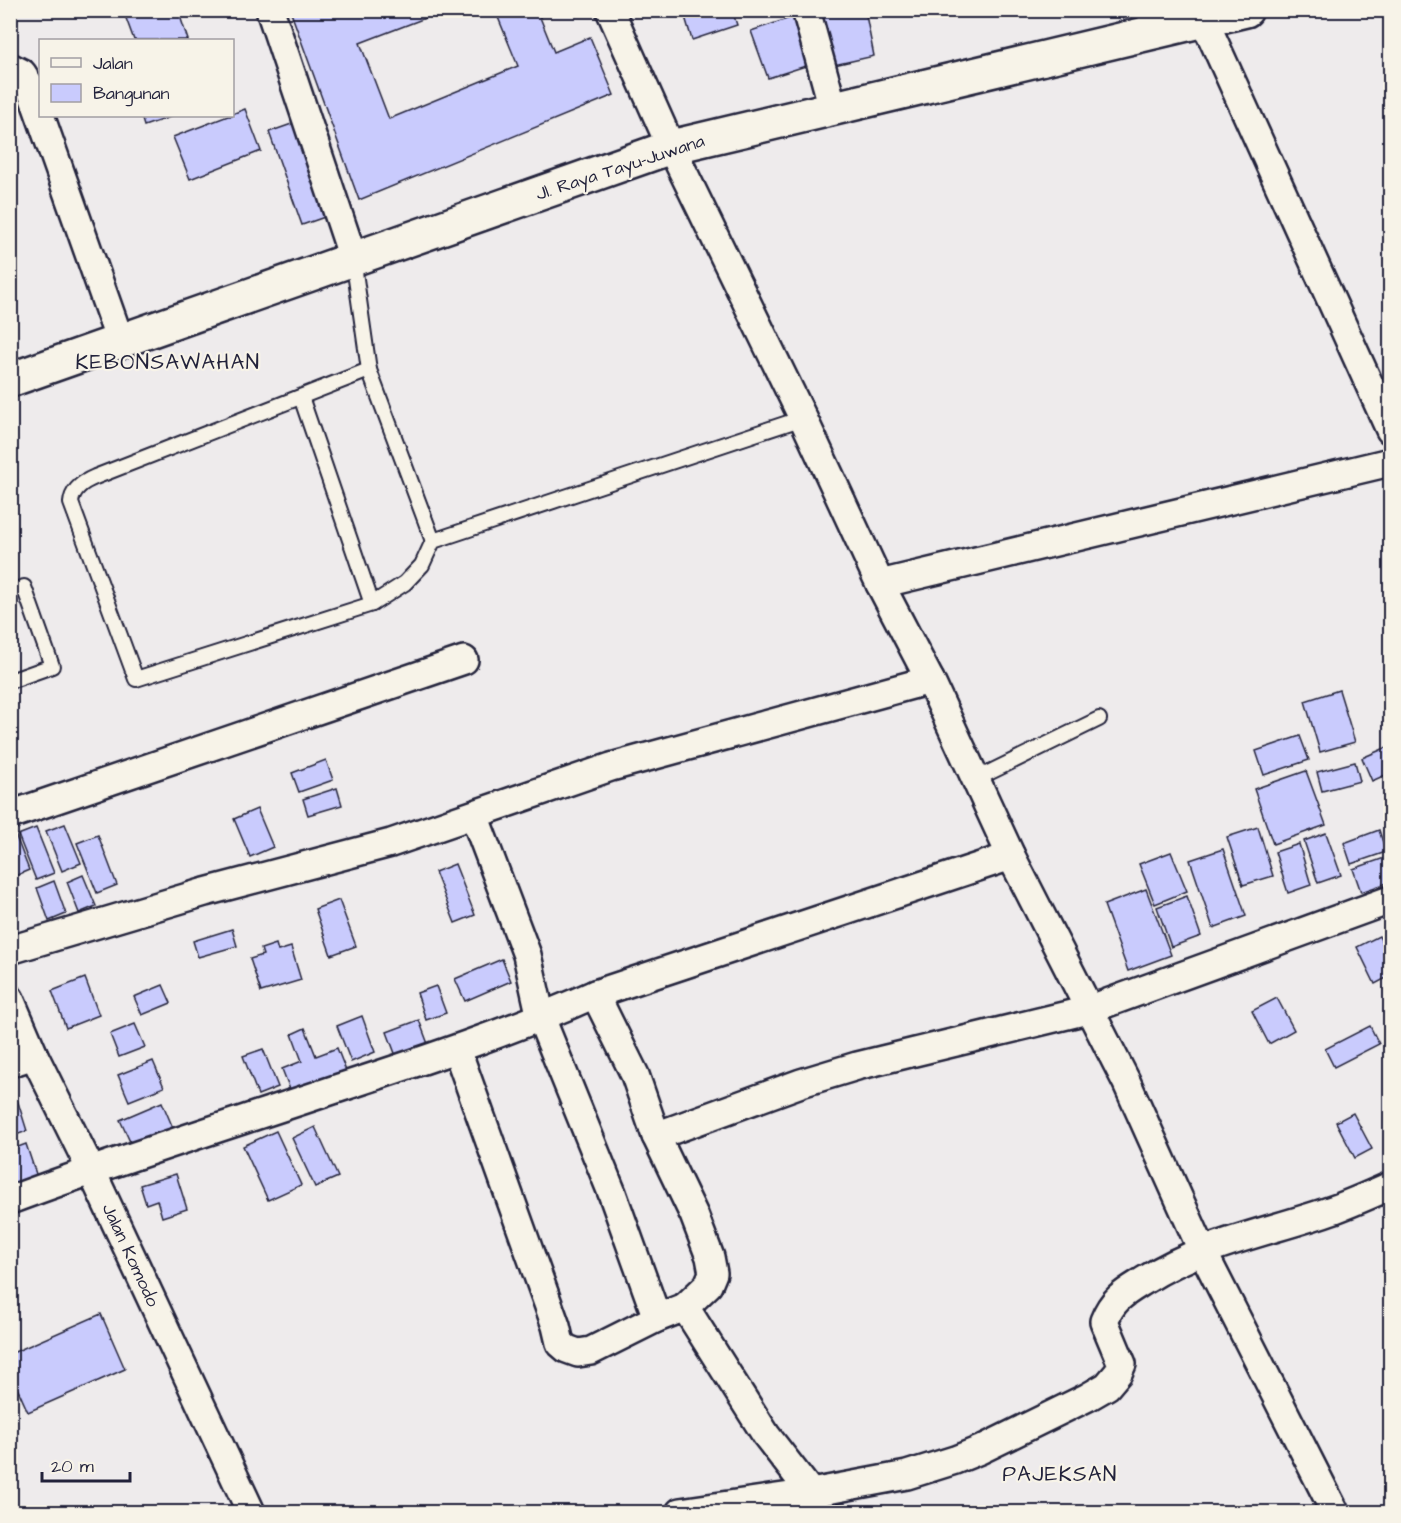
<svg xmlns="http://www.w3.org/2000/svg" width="1401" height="1523" viewBox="0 0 1401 1523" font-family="'Architects Daughter',sans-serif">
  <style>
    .building { fill: #c9cbfd; stroke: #22223b; stroke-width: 1.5 }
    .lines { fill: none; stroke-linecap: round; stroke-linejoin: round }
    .lane-casing { stroke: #22223b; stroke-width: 18 }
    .street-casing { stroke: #22223b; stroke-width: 32 }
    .secondary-casing { stroke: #22223b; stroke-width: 38 }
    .lane { stroke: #f7f3e8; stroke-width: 14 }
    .street { stroke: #f7f3e8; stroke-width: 27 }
    .secondary { stroke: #f7f3e8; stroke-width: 33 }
    .labels { text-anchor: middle; stroke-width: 4.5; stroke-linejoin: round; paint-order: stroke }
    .street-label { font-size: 18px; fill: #22223b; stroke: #f7f3e8 }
    .quarter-label { font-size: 21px; letter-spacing: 1.5px; fill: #22223b; stroke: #f7f3e8 }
  </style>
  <rect width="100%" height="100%" fill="#eeebec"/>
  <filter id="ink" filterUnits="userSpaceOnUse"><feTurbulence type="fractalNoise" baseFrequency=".0167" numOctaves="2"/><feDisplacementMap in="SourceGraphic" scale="12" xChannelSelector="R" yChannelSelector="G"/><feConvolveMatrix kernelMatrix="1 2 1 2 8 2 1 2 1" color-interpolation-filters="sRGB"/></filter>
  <g filter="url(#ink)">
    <!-- building -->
    <g class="building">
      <polygon points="123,10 178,10 188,40 134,40"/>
      <polygon points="290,10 446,10 360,43 389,119 518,66 495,10 537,10 554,52 590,37 614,95 359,200"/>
      <polygon points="683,10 732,10 737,25 692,40"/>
      <polygon points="822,10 865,10 874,56 834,65"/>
      <polygon points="799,15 815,63 768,78 751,31"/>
      <polygon points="245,109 261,151 190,179 173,137 228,116 232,116 232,114"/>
      <polygon points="141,116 173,116 144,126"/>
      <polygon points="303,120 336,213 302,225 269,132"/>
      <polygon points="1339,690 1355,742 1320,752 1305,701"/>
      <polygon points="1300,736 1309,760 1264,775 1256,751"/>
      <polygon points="1390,746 1390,773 1372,781 1362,758"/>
      <polygon points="326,760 333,780 299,792 292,773"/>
      <polygon points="1355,762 1360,781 1322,791 1317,772"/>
      <polygon points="1306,771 1326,825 1273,844 1254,789"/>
      <polygon points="337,788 342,805 308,815 303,799"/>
      <polygon points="257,809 273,847 250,857 234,819"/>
      <polygon points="65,824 81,863 62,871 46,831"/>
      <polygon points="1258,827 1273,876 1243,885 1227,837"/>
      <polygon points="36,828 54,873 36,880 18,835"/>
      <polygon points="1379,830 1386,852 1351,864 1344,843"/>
      <polygon points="1326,833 1341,875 1318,883 1304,841"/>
      <polygon points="15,834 29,870 10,878 10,836"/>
      <polygon points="98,835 117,885 97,893 77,843"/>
      <polygon points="1299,844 1311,885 1288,893 1275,852"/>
      <polygon points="1223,849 1246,916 1213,928 1190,860"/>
      <polygon points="1171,852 1187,891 1155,904 1139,864"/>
      <polygon points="1390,856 1390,882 1361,892 1353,869"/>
      <polygon points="455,864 475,915 455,923 435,872"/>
      <polygon points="83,875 96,906 79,913 67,882"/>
      <polygon points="54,881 66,914 49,921 37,888"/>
      <polygon points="1146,889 1171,955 1128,971 1104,905"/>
      <polygon points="1187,896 1201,936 1171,947 1157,907"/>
      <polygon points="339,900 356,946 331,955 315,909"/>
      <polygon points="232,929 237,946 198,957 193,941"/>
      <polygon points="1379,936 1390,960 1390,976 1375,984 1357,947"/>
      <polygon points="276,944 278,951 291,947 301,980 261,992 250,959 263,955 261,949"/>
      <polygon points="502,959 511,981 465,1001 455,979"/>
      <polygon points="85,978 99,1015 66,1028 52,991"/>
      <polygon points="163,985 171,1003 142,1015 134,997"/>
      <polygon points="436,986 446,1013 426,1020 417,993"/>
      <polygon points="1277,998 1294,1030 1269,1044 1252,1011"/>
      <polygon points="362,1016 375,1052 351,1062 337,1026"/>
      <polygon points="419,1020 431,1052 399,1064 387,1032"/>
      <polygon points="135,1024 145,1047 119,1057 110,1034"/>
      <polygon points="1370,1026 1379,1044 1334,1067 1325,1049"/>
      <polygon points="305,1028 316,1056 337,1048 348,1076 293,1097 282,1069 302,1061 292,1034"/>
      <polygon points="263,1049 278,1087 258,1095 243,1056"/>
      <polygon points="153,1061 164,1087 129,1101 118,1075"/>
      <polygon points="12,1083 27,1131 10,1137 10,1084"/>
      <polygon points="162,1102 173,1128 132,1146 120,1120"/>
      <polygon points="1353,1113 1372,1149 1355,1158 1336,1122"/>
      <polygon points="315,1127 338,1177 315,1187 292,1138"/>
      <polygon points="276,1131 301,1185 268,1200 243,1146"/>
      <polygon points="26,1144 37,1177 10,1186 10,1150"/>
      <polygon points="176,1174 187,1209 162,1217 157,1200 146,1204 140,1185"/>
      <polygon points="101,1314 125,1369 28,1412 10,1372 10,1354"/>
    </g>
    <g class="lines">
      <!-- lane casing -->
      <g class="lane-casing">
        <g id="lane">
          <polyline points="353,258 369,370 433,541"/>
          <path d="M369 370 95 477C83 482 72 489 71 503L136 679 372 604 405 583 422 565 433 541 803 418"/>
          <polyline points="301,397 372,604"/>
          <polyline points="10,592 24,587 52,666 10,681"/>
          <polyline points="976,779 1099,719"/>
        </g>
      </g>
      <!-- street casing -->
      <g class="street-casing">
        <g id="street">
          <polyline points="270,10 353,258"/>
          <polyline points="610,10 671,147 803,418 880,584 930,680 1011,856 1126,1081 1202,1250 1335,1512"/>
          <polyline points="806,10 833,108"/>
          <polyline points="1150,10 1157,31"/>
          <polyline points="1205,22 1390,430"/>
          <polyline points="10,67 22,73 29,84 120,341"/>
          <polyline points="880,584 1390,462"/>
          <polyline points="10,815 464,660"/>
          <polyline points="474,815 527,955 541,1018 612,1193 657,1318 685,1307"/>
          <polyline points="10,950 205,892 391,843 611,767 930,680"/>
          <polyline points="595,994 635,1075 656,1136 694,1215 710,1257 713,1273 708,1285 685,1307 766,1435 811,1493"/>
          <polyline points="10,999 34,1055 91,1170 251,1512"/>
          <polyline points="457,1050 556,1326 560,1343 567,1349 578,1353 591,1351 657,1318"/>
          <polyline points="10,1063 34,1055"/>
          <polyline points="656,1136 801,1083 857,1066 1088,1010 1390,900"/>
          <path d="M10 1200C119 1159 229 1125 339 1088 425 1060 512 1031 595 994L1011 856"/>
          <path d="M680 1512 811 1493 907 1475 955 1460 980 1450 1088 1397 1107 1386 1118 1373 1122 1364 1104 1321C1113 1298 1126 1292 1145 1280 1205 1242 1270 1232 1335 1209 1354 1202 1372 1194 1390 1186"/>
        </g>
      </g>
      <!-- secondary casing -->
      <g class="secondary-casing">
        <polyline id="secondary" points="10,380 671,147 1246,10"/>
      </g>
      <!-- lane -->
      <use href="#lane" class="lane"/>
      <!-- street -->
      <use href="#street" class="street"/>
      <!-- secondary -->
      <use href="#secondary" class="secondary"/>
    </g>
  </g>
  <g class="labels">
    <!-- street labels -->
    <g class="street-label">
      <text transform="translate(620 167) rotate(-18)" y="6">Jl. Raya Tayu-Juwana</text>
      <text transform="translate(131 1255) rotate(65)" y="6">Jalan Komodo</text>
    </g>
    <!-- quarter labels -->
    <g class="quarter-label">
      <text x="168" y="369">KEBONSAWAHAN</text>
      <text x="1060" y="1481">PAJEKSAN</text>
    </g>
  </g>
  <!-- margin -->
  <rect width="1401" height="1523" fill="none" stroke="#f7f3e8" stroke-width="36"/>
  <rect x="18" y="18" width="1365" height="1487" fill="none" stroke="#22223b" stroke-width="2" filter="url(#ink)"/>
  <!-- legend -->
  <rect x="39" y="39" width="195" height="78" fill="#f7f3e8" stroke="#a29fa3" stroke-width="1.5"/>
  <rect x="51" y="58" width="30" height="9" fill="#f7f3e8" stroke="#a29fa3" stroke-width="1.5"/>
  <text x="93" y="69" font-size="18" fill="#22223b">Jalan</text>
  <rect x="51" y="84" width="30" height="18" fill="#c9cbfd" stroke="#a29fa3" stroke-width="1.5"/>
  <text x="93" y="99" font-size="18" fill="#22223b">Bangunan</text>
  <!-- scale -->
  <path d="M42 1472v9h88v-9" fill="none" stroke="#22223b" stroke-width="3"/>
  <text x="51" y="1472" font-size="18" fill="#22223b" stroke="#f7f3e8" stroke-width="4.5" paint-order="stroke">20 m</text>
</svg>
